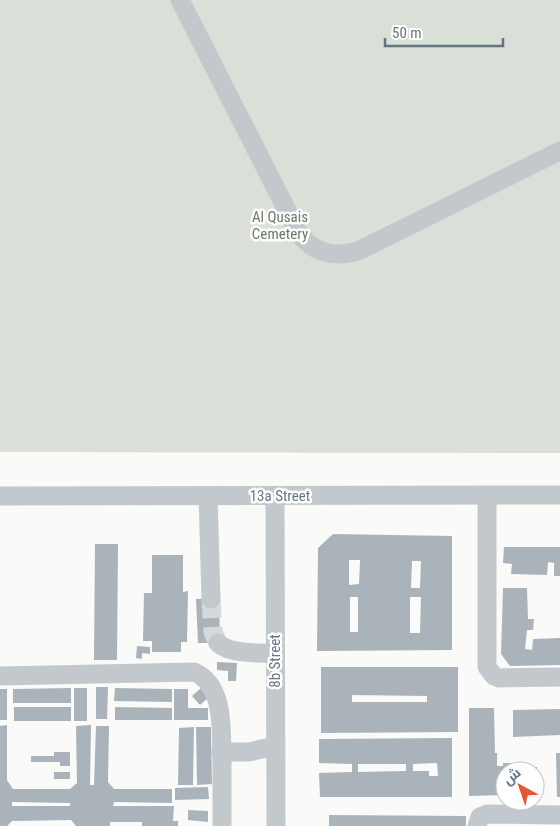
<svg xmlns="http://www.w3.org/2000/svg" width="560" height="826" viewBox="0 0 560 826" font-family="'Roboto Condensed',Cairo,sans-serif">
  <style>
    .green { fill: #dadfd7 }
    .building { fill: #aab3b9; fill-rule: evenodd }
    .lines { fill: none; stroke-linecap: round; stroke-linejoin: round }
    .minor-tunnel { stroke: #d5d9db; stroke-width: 19; stroke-dasharray: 19 9; stroke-linecap: butt }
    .minor { stroke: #c3c8cc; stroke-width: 19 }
    .labels { text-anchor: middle; stroke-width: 5; stroke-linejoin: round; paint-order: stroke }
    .park-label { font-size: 15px; fill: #687a64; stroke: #fff }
    .street-label { font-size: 15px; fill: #657683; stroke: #fff }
  </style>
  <rect width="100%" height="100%" fill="#fafaf8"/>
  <!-- green -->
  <polygon class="green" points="0,0 560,0 560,453 0,452"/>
  <!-- building -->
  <g class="building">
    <path d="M333 534 452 536V650L317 651 318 548ZM349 560H360L359 584 349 585ZM412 561H421L420 588H411ZM350 597H358V632H350ZM410 597H421L420 633H410Z"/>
    <polygon points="95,544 118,544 117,660 94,660"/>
    <polygon points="504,547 560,547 560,576 554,576 554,563 548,562 547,575 511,574 512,564 503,563"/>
    <polygon points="152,555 183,555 183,592 188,591 187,642 181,642 181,652 152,652 152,641 143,641 144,593 152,593"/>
    <polygon points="503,588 527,588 528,619 534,619 533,630 527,630 525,649 532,650 533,639 560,638 560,665 510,666 501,654"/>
    <polygon points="219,598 220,643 198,643 196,599"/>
    <polygon points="137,646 150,647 150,654 142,653 142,659 136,658"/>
    <polygon points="217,662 237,663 236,681 228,681 228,671 217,670"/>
    <path d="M321 667H458V732L321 733ZM352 695 427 696V702H352Z"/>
    <polygon points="96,687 108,687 107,719 96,719"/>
    <polygon points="71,688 71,703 13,703 13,689"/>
    <rect x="74" y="688" width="13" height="33"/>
    <polygon points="115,688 172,689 172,702 114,701"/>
    <polygon points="201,688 209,697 200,705 192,696"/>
    <rect x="0" y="689" width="7" height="31"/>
    <polygon points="174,689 188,689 188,708 208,708 208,720 174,720"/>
    <rect x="14" y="707" width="57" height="14"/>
    <polygon points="115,707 172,708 172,720 115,720"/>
    <polygon points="469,708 494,708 495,753 497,753 497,766 503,766 503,763 514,763 514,767 537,767 538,795 535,795 535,771 505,771 505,795 469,796"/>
    <polygon points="560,709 560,735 513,737 513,710"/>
    <path d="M7 725V780L13 789H70L77 783 76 726 91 725 90 785H94L96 726H109L108 782 114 789H172V803L114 802 113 806H174L173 821H178V826H142V822H110V826H76L71 820 12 821 7 826H0V726ZM12 802 70 803V806H12Z"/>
    <polygon points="194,727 193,785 178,785 179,728"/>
    <polygon points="196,727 211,727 212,784 197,785"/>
    <path d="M452 738V797H320L319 773 352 772V764L319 763V739ZM437 763 438 776H429V771H413V764ZM358 764H406V771L358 772Z"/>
    <polygon points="54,752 70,752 70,766 60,766 60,762 31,762 31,756 54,756"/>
    <polygon points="556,753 560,753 560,797 557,797"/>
    <rect x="54" y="772" width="16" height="7"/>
    <polygon points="208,787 209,799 175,800 175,788"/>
    <polygon points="188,810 208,811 208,822 188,820"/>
    <polygon points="329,815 466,816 466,826 329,826"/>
  </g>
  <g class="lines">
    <!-- minor-tunnel -->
    <polyline class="minor-tunnel" points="211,599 213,632 218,643"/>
    <!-- minor -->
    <g class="minor">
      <path d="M180 0 297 230C311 253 333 258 358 251L560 151"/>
      <polyline points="487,495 487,667 494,676 499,678 560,677"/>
      <polyline points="0,496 560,495"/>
      <polyline points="208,496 211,599"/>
      <polyline points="275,496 276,826"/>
      <path d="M218 643C231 655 258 652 275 654"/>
      <path d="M0 676 194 672C226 685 221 735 222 763 222 784 222 805 222 826"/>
      <polyline points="221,752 249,752 275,746"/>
      <polyline points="477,826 480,817 487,814 560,815"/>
    </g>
  </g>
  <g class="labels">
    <!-- park labels -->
    <g class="park-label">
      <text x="280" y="222">Al Qusais<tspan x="280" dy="17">Cemetery</tspan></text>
    </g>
    <!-- street labels -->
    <g class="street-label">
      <text x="280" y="501">13a Street</text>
      <text transform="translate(275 661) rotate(-90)" y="5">8b Street</text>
    </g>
  </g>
  <!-- north arrow -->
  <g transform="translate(520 786) rotate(320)"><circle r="24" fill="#ffffff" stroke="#c1c8cd"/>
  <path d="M0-4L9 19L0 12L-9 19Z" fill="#e4572e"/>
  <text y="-8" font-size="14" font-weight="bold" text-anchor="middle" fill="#657683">ش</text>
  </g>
  <!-- scale -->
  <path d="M385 38v8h118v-8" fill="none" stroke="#657683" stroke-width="2.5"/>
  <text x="392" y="38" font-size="15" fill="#657683" stroke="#ffffff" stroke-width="4" paint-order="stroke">50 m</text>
</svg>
